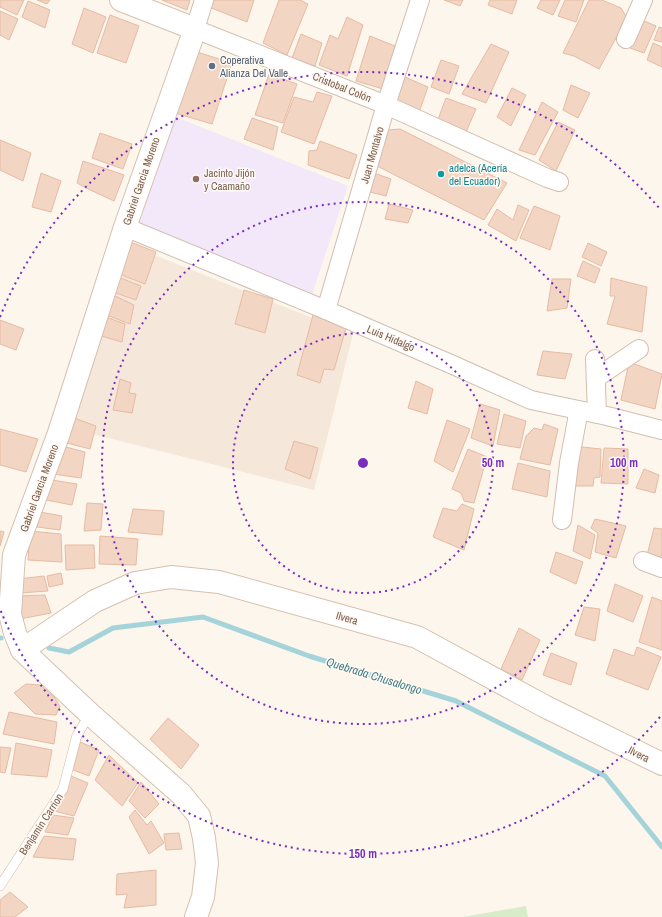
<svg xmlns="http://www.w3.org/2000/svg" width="662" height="917" viewBox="0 0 662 917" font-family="'Archivo Narrow',sans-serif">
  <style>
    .residential { fill: #f5e8da }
    .education { fill: #f3e8fa }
    .green { fill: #d8ecc9 }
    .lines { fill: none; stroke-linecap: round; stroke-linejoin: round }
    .stream { stroke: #a5d3da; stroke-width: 5 }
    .building { fill: #f3d5c3; stroke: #e6bba3 }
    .lane-casing { stroke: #d1beb0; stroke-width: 10 }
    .street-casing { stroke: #d1beb0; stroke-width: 20 }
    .secondary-casing { stroke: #d6c0b0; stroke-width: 24 }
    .lane { stroke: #fff; stroke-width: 9 }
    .street { stroke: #fff; stroke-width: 18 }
    .secondary { stroke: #fff; stroke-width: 22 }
    .ring { fill: none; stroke: #7b2cbf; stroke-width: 2; stroke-dasharray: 2 4 }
    .service-dot { fill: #5c6f8a; stroke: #fffaf3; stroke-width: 1.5 }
    .culture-dot { fill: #0f9aa8; stroke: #fffaf3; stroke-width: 1.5 }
    .education-dot { fill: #8d6e63; stroke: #fffaf3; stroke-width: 1.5 }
    .labels { text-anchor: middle; stroke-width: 3; stroke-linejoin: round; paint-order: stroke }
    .service-label { font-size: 11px; fill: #4e5e75; stroke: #fffaf3; text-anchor: start }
    .street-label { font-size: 11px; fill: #7a5c4d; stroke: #fffaf3 }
    .culture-label { font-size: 11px; fill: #0d838f; stroke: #fffaf3; text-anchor: start }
    .education-label { font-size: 11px; fill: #785e54; stroke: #fffaf3; text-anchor: start }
    .water-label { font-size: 12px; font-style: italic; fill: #437c86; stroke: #fffaf3 }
    .centre { fill: #7b2cbf; stroke: #fffaf3; stroke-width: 2 }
    .ring-label { font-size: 12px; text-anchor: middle; font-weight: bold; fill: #7b2cbf; stroke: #fffaf3; stroke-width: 3; stroke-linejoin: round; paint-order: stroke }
  </style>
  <rect width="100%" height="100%" fill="#fdf6ec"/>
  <!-- residential -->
  <polygon class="residential" points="129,245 353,334 314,490 61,426"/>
  <!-- education -->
  <polygon class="education" points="171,115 348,186 311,298 135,224"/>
  <!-- green -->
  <polygon class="green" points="526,906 528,917 463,917"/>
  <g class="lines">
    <!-- stream -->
    <g class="stream">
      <polyline points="0,638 1,638"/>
      <polyline points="49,648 69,652 113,628 203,617 309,656 456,701 605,776 662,847"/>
    </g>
  </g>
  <!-- building -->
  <g class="building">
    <polygon points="0,0 24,0 17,15 0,7"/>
    <polygon points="37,0 50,0 47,4"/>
    <polygon points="162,0 190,0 187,10"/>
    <polygon points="212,0 254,0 247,22 209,7"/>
    <polygon points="279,0 300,0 308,4 287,55 263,43"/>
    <polygon points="444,0 463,0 460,6"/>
    <polygon points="490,0 517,0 512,14 488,5"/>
    <polygon points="541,0 560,0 553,15 537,8"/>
    <polygon points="565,0 584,0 576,22 558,16"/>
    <polygon points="589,0 602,0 621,8 627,18 599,69 574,56 563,53"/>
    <polygon points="28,1 50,10 45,28 22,17"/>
    <polygon points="84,8 106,17 93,53 72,44"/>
    <polygon points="0,11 18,19 9,40 0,35"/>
    <polygon points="110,15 139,26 126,63 97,53"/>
    <polygon points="347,17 363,25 347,76 319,65 330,35 338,39"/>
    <polygon points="642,20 656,26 644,53 630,48"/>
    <polygon points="659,27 662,28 662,42 654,40"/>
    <polygon points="301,34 322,43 315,66 292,58"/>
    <polygon points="370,36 395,46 383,89 356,81"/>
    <polygon points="653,43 662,47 662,67 647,60"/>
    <polygon points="491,44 509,52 486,103 462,94"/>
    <polygon points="197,52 232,63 212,124 175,113"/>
    <polygon points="441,60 459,66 449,94 431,87"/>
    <polygon points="269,74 297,84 283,123 255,115"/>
    <polygon points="405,77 428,87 418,115 396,101"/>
    <polygon points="571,85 590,93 578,118 563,110"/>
    <polygon points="512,88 526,95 511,126 497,117"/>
    <polygon points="317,92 332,96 314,144 281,132 294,97 313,102"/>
    <polygon points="446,98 476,109 466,132 437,122"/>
    <polygon points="542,102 558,112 535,155 519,150"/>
    <polygon points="252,118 278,127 273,150 244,139"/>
    <polygon points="558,122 575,130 556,171 539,160"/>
    <polygon points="400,129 507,183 484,220 375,165 387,130"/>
    <polygon points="100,133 132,144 123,169 92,158"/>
    <polygon points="0,140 31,153 23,181 0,170"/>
    <polygon points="320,141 357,155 349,179 308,165 309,151 317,150"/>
    <polygon points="83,161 124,175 114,201 86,188 77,183"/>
    <polygon points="371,172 391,179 386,196 366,191"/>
    <polygon points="41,173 61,181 51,212 32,207"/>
    <polygon points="389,204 413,210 408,223 385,219"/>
    <polygon points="518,205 529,210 516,241 488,225 497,209 513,220"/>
    <polygon points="534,206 560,216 550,250 520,238"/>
    <polygon points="128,241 156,252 145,284 119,274"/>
    <polygon points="588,243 607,252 601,266 582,257"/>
    <polygon points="583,261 600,269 595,283 577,276"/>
    <polygon points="118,277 141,286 136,300 113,292"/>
    <polygon points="611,278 647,287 642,332 607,324 615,296 610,296"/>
    <polygon points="552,279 571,279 567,308 547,311"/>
    <polygon points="244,290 273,299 265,333 235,324"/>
    <polygon points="111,294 134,305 130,324 104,314"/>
    <polygon points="313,315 346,328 334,370 324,369 320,383 297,375"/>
    <polygon points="103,316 125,324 122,342 98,335"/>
    <polygon points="0,320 24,329 16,350 0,344"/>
    <polygon points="543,351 572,354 565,379 537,375"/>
    <polygon points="629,362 662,374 655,409 621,400"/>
    <polygon points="120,379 131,383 129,393 136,394 132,413 113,410"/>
    <polygon points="416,381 433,389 427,414 408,408"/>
    <polygon points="480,404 500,410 493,446 471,438"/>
    <polygon points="504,414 526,421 520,448 497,444"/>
    <polygon points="71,417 96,426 90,449 63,442"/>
    <polygon points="447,420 470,429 453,472 434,461"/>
    <polygon points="544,424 558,429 550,465 520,459 526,436 534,428 542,430"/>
    <polygon points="0,429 38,439 26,472 0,465"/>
    <polygon points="294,441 318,448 310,479 285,469"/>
    <polygon points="62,446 85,452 81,478 53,474"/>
    <polygon points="573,446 601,449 600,477 594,478 593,486 570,486"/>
    <polygon points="604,448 628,449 628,484 601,483"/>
    <polygon points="468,449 487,457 474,503 464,501 461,493 452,489"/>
    <polygon points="518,463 550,471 547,497 512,489"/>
    <polygon points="644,469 659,475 655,493 636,488"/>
    <polygon points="52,480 77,484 72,505 46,500"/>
    <polygon points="87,503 103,504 101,530 84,531"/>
    <polygon points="462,504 474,509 464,550 433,537 443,508 457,511"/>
    <polygon points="133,509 164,511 162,535 128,532"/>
    <polygon points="40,512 62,516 60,530 37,527"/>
    <polygon points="595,519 626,526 616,558 595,552 598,533 591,528"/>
    <polygon points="578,525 595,535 590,559 573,551"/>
    <polygon points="654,528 662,529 662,553 659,562 646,559"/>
    <polygon points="0,531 4,532 0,546"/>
    <polygon points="30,531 61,534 62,562 28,560"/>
    <polygon points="100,536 138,539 136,565 99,564"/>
    <polygon points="65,545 94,545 95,568 66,570"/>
    <polygon points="556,552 583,562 576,584 550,572"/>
    <polygon points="61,573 63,584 49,587 47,576"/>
    <polygon points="44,576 48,591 20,593 18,579"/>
    <polygon points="615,584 643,596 633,622 607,611"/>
    <polygon points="45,595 51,613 20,619 17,596"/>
    <polygon points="652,597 662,601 662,650 639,642"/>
    <polygon points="584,607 600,609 595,641 575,635"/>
    <polygon points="519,628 540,640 522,680 501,669"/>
    <polygon points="637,647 661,657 648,690 606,674 614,649 634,656"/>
    <polygon points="551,653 577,663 571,685 543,675"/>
    <polygon points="26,684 40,685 54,697 60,706 56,715 35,714 14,693"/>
    <polygon points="9,712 57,722 54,744 3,734"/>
    <polygon points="168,718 199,745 181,769 150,739"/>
    <polygon points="80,742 99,750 89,776 73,770"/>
    <polygon points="16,743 52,750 47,777 11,774"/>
    <polygon points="0,747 11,748 5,773 0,772"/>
    <polygon points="109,755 138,783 122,806 95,780"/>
    <polygon points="71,776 88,783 74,816 54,811 67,792"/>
    <polygon points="141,782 159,804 145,818 129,801"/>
    <polygon points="135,810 147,825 151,821 164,843 149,854 129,817"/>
    <polygon points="53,815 74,818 68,835 45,832"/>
    <polygon points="179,833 182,849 166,850 164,834"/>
    <polygon points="44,836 76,839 73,860 33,857"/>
    <polygon points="156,870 156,905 124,908 127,894 116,895 117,874"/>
    <polygon points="10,892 28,907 15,917 0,917 0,900"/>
  </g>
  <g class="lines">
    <!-- lane casing -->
    <g class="lane-casing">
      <polyline id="lane" points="0,886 63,789 77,735 90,714"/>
    </g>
    <!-- street casing -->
    <g class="street-casing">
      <g id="street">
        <polyline points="204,0 195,29 386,105 547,178 559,182"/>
        <polyline points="626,39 643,0"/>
        <polyline points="125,227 326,310 453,365 531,400 607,416 662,430"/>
        <polyline points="326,310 386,105 420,0"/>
        <polyline points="595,359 597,414"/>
        <polyline points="596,378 639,349"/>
        <polyline points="562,520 569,463 577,420 577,410"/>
        <polyline points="643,561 662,568"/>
      </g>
    </g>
    <!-- secondary casing -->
    <g class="secondary-casing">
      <g id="secondary">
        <polyline points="121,0 195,29 125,227 59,433 14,555 10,614 15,633 22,650 90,714 181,794 199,816 204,838 207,863 203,897 196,917"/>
        <polyline points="22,650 95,601 135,583 171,577 219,582 417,637 544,706 662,764"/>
      </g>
    </g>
    <!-- lane -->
    <use href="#lane" class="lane"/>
    <!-- street -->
    <use href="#street" class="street"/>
    <!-- secondary -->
    <use href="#secondary" class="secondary"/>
  </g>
  <!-- distance rings -->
  <g class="ring">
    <circle cx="363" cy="463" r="130"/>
    <circle cx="363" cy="463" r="261"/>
    <path d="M660 717A391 391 0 0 1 0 609M0 317A391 391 0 0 1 660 209"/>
  </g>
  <!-- markers -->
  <circle class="service-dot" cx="212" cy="66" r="4"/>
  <circle class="culture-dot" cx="441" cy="174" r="4"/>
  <circle class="education-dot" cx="196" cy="179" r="4"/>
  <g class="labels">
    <!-- service labels -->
    <g class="service-label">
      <text x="220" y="64">Coperativa<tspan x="220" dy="13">Alianza Del Valle</tspan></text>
    </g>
    <!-- street labels -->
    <g class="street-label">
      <text transform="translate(342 87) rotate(22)" y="4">Cristobal Colón</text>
      <text transform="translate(372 155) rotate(-74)" y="4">Juan Montalvo</text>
      <text transform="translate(141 181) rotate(-71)" y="4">Gabriel Garcia Moreno</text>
      <text transform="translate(391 338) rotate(23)" y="4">Luis Hidalgo</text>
      <text transform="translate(39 488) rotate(-70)" y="4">Gabriel Garcia Moreno</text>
      <text transform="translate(347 618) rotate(16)" y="4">Ilvera</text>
      <text transform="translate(639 754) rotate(27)" y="4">Ilvera</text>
      <text transform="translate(41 824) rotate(-57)" y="4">Benjamin Carrion</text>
    </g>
    <!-- culture labels -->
    <g class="culture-label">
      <text x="449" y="172">adelca (Acería<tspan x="449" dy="13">del Ecuador)</tspan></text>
    </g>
    <!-- education labels -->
    <g class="education-label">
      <text x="204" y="177">Jacinto Jijón<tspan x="204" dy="13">y Caamaño</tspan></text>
    </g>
    <!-- water labels -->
    <g class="water-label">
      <text transform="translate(374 676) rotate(17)" y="4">Quebrada Chusalongo</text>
    </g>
  </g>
  <circle cx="363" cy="463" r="6" class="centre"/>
  <g class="ring-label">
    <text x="493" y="467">50 m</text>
    <text x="624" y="467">100 m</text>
    <text x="363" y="858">150 m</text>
  </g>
</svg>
